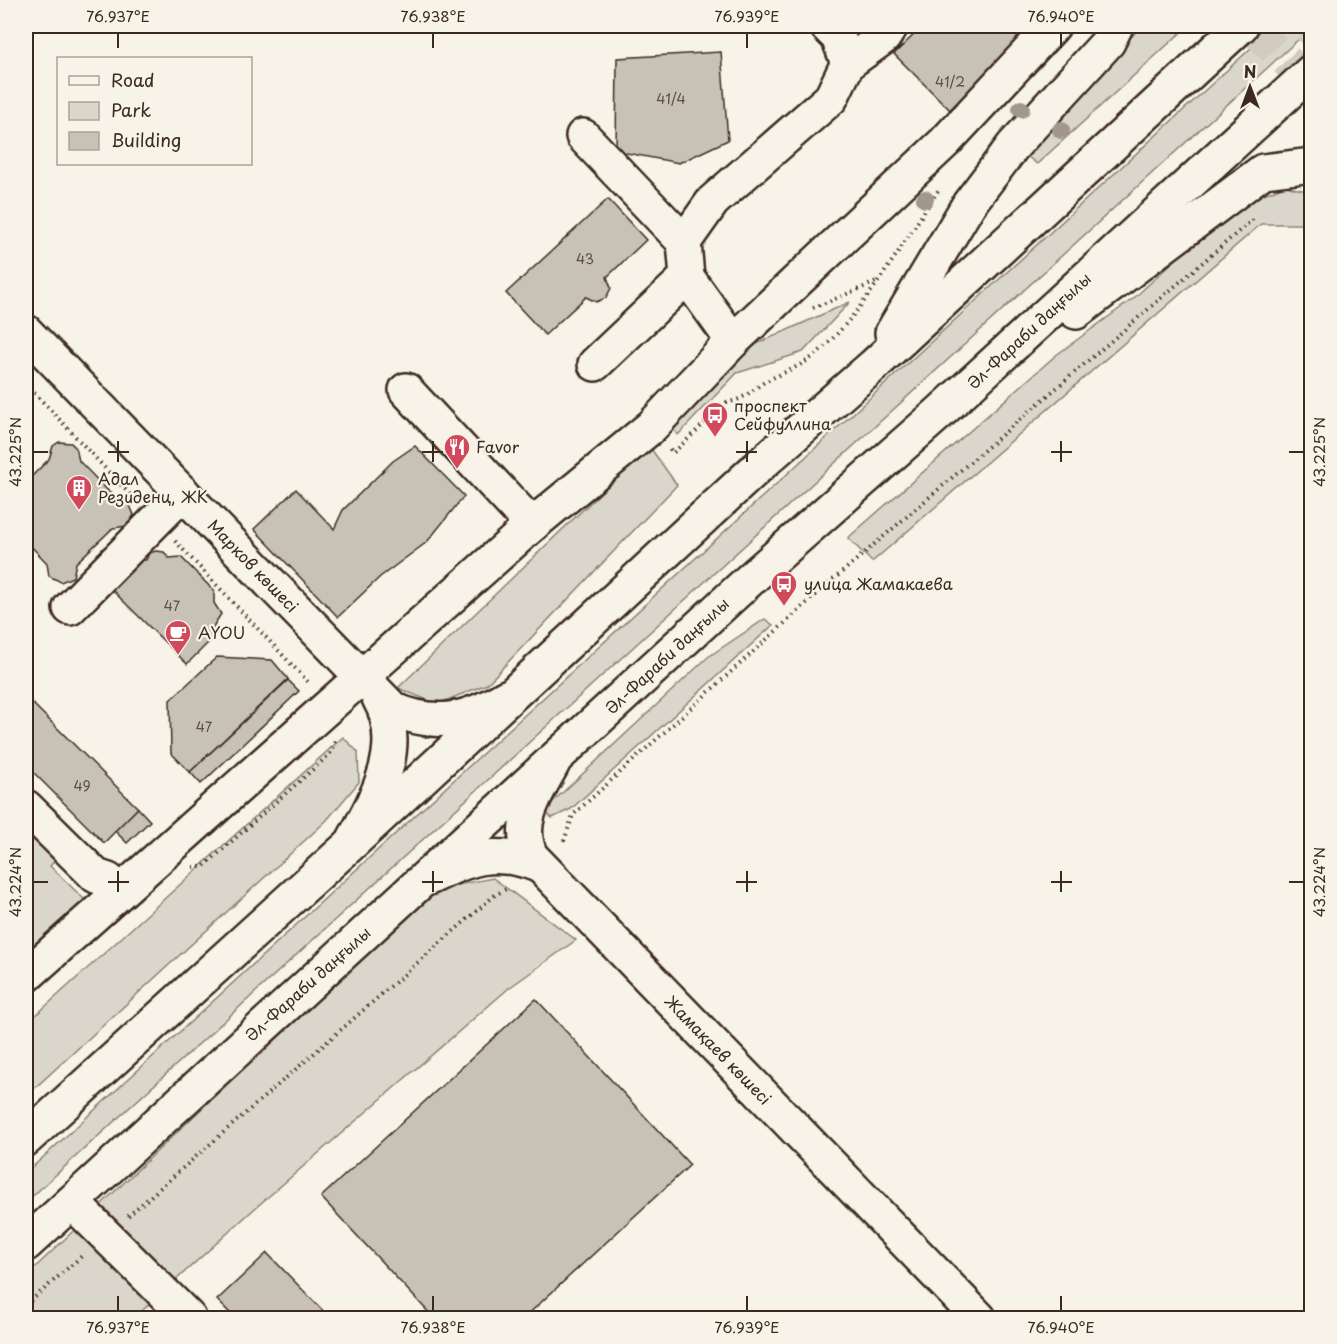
<svg xmlns="http://www.w3.org/2000/svg" width="1337" height="1344" viewBox="0 0 1337 1344" font-family="'Playpen Sans',sans-serif">
  <style>
    .green { fill: #dbd6cb; stroke: #8b8074; stroke-width: 1.5 }
    .building { fill: #c8c1b6; stroke: #3b2a1e; stroke-width: 1.5 }
    .lines { fill: none; stroke-linecap: round; stroke-linejoin: round }
    .major-tunnel { stroke: #d1cbc0; stroke-width: 33; stroke-dasharray: 33 16; stroke-linecap: butt }
    .minor-casing { stroke: #3b2a1e; stroke-width: 38 }
    .major-casing { stroke: #3b2a1e; stroke-width: 38 }
    .path { stroke: #3b2a1e; stroke-width: 4; stroke-dasharray: 1.5 4.5; stroke-linecap: butt }
    .minor { stroke: #f7f3e8; stroke-width: 33 }
    .major { stroke: #f7f3e8; stroke-width: 33 }
    .tree { fill: #a1978c }
    .ticks { fill: none; stroke: #3b2a1e; stroke-width: 2 }
    .labels { text-anchor: middle; stroke-width: 4.5; stroke-linejoin: round; paint-order: stroke }
    .number-label { font-size: 14px; fill: #5e5044 }
    .street-label { font-size: 16px; fill: #3b2a1e; stroke: #f7f3e8 }
    .poi-label { font-size: 16px; fill: #3b2a1e; stroke: #f7f3e8; text-anchor: start }
    .neatline { fill: none; stroke: #3b2a1e; stroke-width: 2 }
    .ticks-label { font-size: 15px; text-anchor: middle; fill: #3b2a1e }
  </style>
  <rect width="100%" height="100%" fill="#f7f3e8"/>
  <filter id="ink" filterUnits="userSpaceOnUse"><feTurbulence type="fractalNoise" baseFrequency=".0167" numOctaves="2"/><feDisplacementMap in="SourceGraphic" scale="12" xChannelSelector="R" yChannelSelector="G"/><feConvolveMatrix kernelMatrix="1 2 1 2 8 2 1 2 1" color-interpolation-filters="sRGB"/></filter>
  <g filter="url(#ink)">
    <!-- green -->
    <g class="green">
      <polygon points="1147,26 1188,26 1037,164 1028,157 1140,27"/>
      <polygon points="1275,26 1312,27 26,1202 26,1173"/>
      <polygon points="1285,186 1311,192 1311,224 1261,224 872,562 848,538 1055,356 1134,298 1233,206"/>
      <polygon points="850,302 803,352 737,373 678,435 668,424 752,346"/>
      <polygon points="649,446 677,485 487,684 437,704 398,688"/>
      <polygon points="765,619 773,625 571,809 552,818 544,810 708,657"/>
      <polygon points="343,737 358,752 359,782 326,821 26,1096 26,1024"/>
      <polygon points="26,821 60,855 50,866 87,902 26,960"/>
      <polygon points="493,878 576,940 509,988 253,1210 134,1318 26,1318 26,1276 431,890"/>
    </g>
    <!-- building -->
    <g class="building">
      <polygon points="923,26 1035,26 950,110 894,54"/>
      <polygon points="721,52 728,140 679,163 616,151 617,58"/>
      <polygon points="608,199 646,240 607,277 611,288 606,298 596,302 586,297 545,335 506,293"/>
      <polygon points="59,442 71,443 76,448 79,461 116,499 129,503 134,515 127,526 113,528 76,563 73,577 61,582 49,576 47,563 26,541 26,482 49,459 53,446"/>
      <polygon points="415,446 464,496 427,542 380,577 338,617 254,529 296,489 334,529 343,510 393,461"/>
      <polygon points="156,551 164,552 169,558 181,557 214,591 214,603 221,614 214,625 213,638 187,664 107,585 133,560 146,560 149,553"/>
      <polygon points="217,657 272,660 288,679 190,772 171,753 170,700"/>
      <polygon points="288,680 299,691 201,784 190,772"/>
      <polygon points="31,702 138,808 104,843 26,765 26,707"/>
      <polygon points="138,808 150,821 127,843 115,831"/>
      <polygon points="536,999 690,1165 524,1318 434,1318 321,1197"/>
      <polygon points="267,1253 330,1318 235,1318 217,1300"/>
    </g>
    <g class="lines">
      <!-- major-tunnel -->
      <g class="major-tunnel">
        <polyline points="1251,26 1312,86"/>
        <polyline points="1307,26 1312,30"/>
      </g>
      <!-- minor casing -->
      <g class="minor-casing">
        <g id="minor">
          <polyline points="848,63 884,37 891,26"/>
          <polyline points="583,136 684,242"/>
          <polyline points="687,277 684,242 713,201 831,98 848,63 838,37 827,26"/>
          <path d="M26 332 393 709C435 728 468 720 506 697"/>
          <polyline points="595,364 687,277 733,341"/>
          <polyline points="406,390 532,525"/>
          <polyline points="70,608 183,493"/>
          <path d="M553 763C537 793 515 822 531 856L979 1318"/>
          <polyline points="26,807 96,876 108,880 120,891"/>
          <path d="M354 839C378 796 406 745 379 698"/>
          <path d="M429 878C470 858 493 848 538 865"/>
          <polyline points="26,976 532,525 651,427 733,341 945,142 1053,26"/>
          <polyline points="72,1202 189,1318"/>
        </g>
      </g>
      <!-- major casing -->
      <g class="major-casing">
        <g id="major">
          <polyline points="1076,312 1263,171 1312,165"/>
          <polyline points="892,333 969,204 1013,146 1108,42 1116,26"/>
          <polyline points="26,1139 351,844 760,465 873,366 1241,26"/>
          <polyline points="26,1244 755,575 937,415 1312,71"/>
        </g>
      </g>
      <!-- path -->
      <g class="path">
        <polyline points="813,308 876,282"/>
        <polyline points="26,384 136,501"/>
        <path d="M670 449 673 453 727 402C742 401 751 391 763 383 780 373 799 368 815 355 862 316 903 242 938 191"/>
        <polyline points="175,541 310,684"/>
        <polyline points="564,841 573,815 819,592 1252,220 1252,216"/>
        <polyline points="193,867 203,867 330,754 335,741"/>
        <polyline points="128,1216 495,895 508,888"/>
        <polyline points="26,1305 84,1254"/>
      </g>
      <!-- minor -->
      <use href="#minor" class="minor"/>
      <!-- major -->
      <use href="#major" class="major"/>
    </g>
    <!-- trees -->
    <g class="tree">
      <circle cx="1021" cy="109" r="9"/>
      <circle cx="1061" cy="130" r="9"/>
      <circle cx="925" cy="199" r="9"/>
    </g>
  </g>
  <!-- ticks -->
  <path class="ticks" d="M118 33V48M433 33V48M747 33V48M1061 33V48M118 441V462M433 441V462M747 441V462M1061 441V462M33 452H48M108 452H129M422 452H443M736 452H757M1051 452H1072M1289 452H1304M118 871V892M433 871V892M747 871V892M1061 871V892M33 882H48M108 882H129M422 882H443M736 882H757M1051 882H1072M1289 882H1304M118 1296V1311M433 1296V1311M747 1296V1311M1061 1296V1311"/>
  <!-- icons -->
  <defs>
    <g id="bus-pin" transform="scale(1.35)"><path d="M0 17L-7.5 6A9.5 9.5 0 1 1 7.5 6Z" fill="#d1495b" stroke="#f7f3e8"/><path d="M-5-6H5V4H4V6H2V4H-2V6H-4V4H-5ZM-3.5-4V0h7V-4ZM-3.5 1.2v1.5H-2V1.2ZM2 1.2v1.5H3.5V1.2Z" fill="#fff"/></g>
    <g id="restaurant-pin" transform="scale(1.35)"><path d="M0 17L-7.5 6A9.5 9.5 0 1 1 7.5 6Z" fill="#d1495b" stroke="#f7f3e8"/><path d="M-5-6h1v4h1v-4h1v4h1v-4h1v5L-1.5 .5V6h-2V.5L-5-1ZM5-6V6H3V1.5H1.5Q1.5-4 5-6Z" fill="#fff"/></g>
    <g id="building-pin" transform="scale(1.35)"><path d="M0 17L-7.5 6A9.5 9.5 0 1 1 7.5 6Z" fill="#d1495b" stroke="#f7f3e8"/><path d="M-4-6H4V6H1V3H-1V6H-4ZM-2.5-4.3h1.7v1.8h-1.7ZM.8-4.3h1.7v1.8H.8ZM-2.5-1h1.7V.8h-1.7ZM.8-1h1.7V.8H.8Z" fill="#fff"/></g>
    <g id="cafe-pin" transform="scale(1.35)"><path d="M0 17L-7.5 6A9.5 9.5 0 1 1 7.5 6Z" fill="#d1495b" stroke="#f7f3e8"/><path d="M-5.5-4.5H6V0H3Q3 3.5 0 3.5H-2.5Q-5.5 3.5-5.5 0ZM3-3.2v2h1.7v-2ZM-6 4.5H4V6H-6Z" fill="#fff"/></g>
  </defs>
  <g fill-rule="evenodd">
    <use href="#bus-pin" x="715" y="415"/>
    <use href="#restaurant-pin" x="457" y="447"/>
    <use href="#building-pin" x="79" y="488"/>
    <use href="#bus-pin" x="784" y="584"/>
    <use href="#cafe-pin" x="178" y="633"/>
  </g>
  <g class="labels">
    <!-- number labels -->
    <g class="number-label">
      <text x="950" y="87">41/2</text>
      <text x="671" y="104">41/4</text>
      <text x="585" y="264">43</text>
      <text x="172" y="611">47</text>
      <text x="204" y="732">47</text>
      <text x="82" y="791">49</text>
    </g>
    <!-- street labels -->
    <g class="street-label">
      <text transform="translate(1029 331) rotate(-43)" y="6">Әл-Фараби даңғылы</text>
      <text transform="translate(253 566) rotate(46)" y="6">Марков көшесі</text>
      <text transform="translate(667 656) rotate(-43)" y="6">Әл-Фараби даңғылы</text>
      <text transform="translate(308 984) rotate(-42)" y="6">Әл-Фараби даңғылы</text>
      <text transform="translate(718 1050) rotate(46)" y="6">Жамақаев көшесі</text>
    </g>
    <!-- poi labels -->
    <g class="poi-label">
      <text x="734" y="412">проспект<tspan x="734" dy="18">Сейфуллина</tspan></text>
      <text x="476" y="453">Favor</text>
      <text x="98" y="485">Адал<tspan x="98" dy="18">Резиденц, ЖК</tspan></text>
      <text x="804" y="590">улица Жамакаева</text>
      <text x="198" y="639">AYOU</text>
    </g>
  </g>
  <!-- margin -->
  <rect width="1337" height="1344" fill="none" stroke="#f7f3e8" stroke-width="66"/>
  <!-- legend -->
  <rect x="57" y="57" width="195" height="108" fill="#f7f3e8" stroke="#aca397" stroke-width="1.5"/>
  <rect x="69" y="76" width="30" height="9" fill="#f7f3e8" stroke="#aca397" stroke-width="1.5"/>
  <text x="111" y="87" font-size="18" fill="#3b2a1e">Road</text>
  <rect x="69" y="102" width="30" height="18" fill="#dbd6cb" stroke="#aca397" stroke-width="1.5"/>
  <text x="111" y="117" font-size="18" fill="#3b2a1e">Park</text>
  <rect x="69" y="132" width="30" height="18" fill="#c8c1b6" stroke="#aca397" stroke-width="1.5"/>
  <text x="111" y="147" font-size="18" fill="#3b2a1e">Building</text>
  <!-- north arrow -->
  <g transform="translate(1250 87)" stroke="#f7f3e8" stroke-width="4.5" paint-order="stroke">
  <path d="M0-4.5L10 22L0 15L-10 22Z" fill="#3b2a1e"/>
  <text y="-9" font-size="16" font-weight="bold" text-anchor="middle" fill="#3b2a1e">N</text>
  </g>
  <rect x="33" y="33" width="1271" height="1278" class="neatline"/>
  <g class="ticks-label">
    <text x="118" y="22">76.937°E</text>
    <text x="433" y="22">76.938°E</text>
    <text x="747" y="22">76.939°E</text>
    <text x="1061" y="22">76.940°E</text>
    <text transform="translate(16 452) rotate(-90)" y="5">43.225°N</text>
    <text transform="translate(1320 452) rotate(-90)" y="5">43.225°N</text>
    <text transform="translate(16 882) rotate(-90)" y="5">43.224°N</text>
    <text transform="translate(1320 882) rotate(-90)" y="5">43.224°N</text>
    <text x="118" y="1333">76.937°E</text>
    <text x="433" y="1333">76.938°E</text>
    <text x="747" y="1333">76.939°E</text>
    <text x="1061" y="1333">76.940°E</text>
  </g>
</svg>
